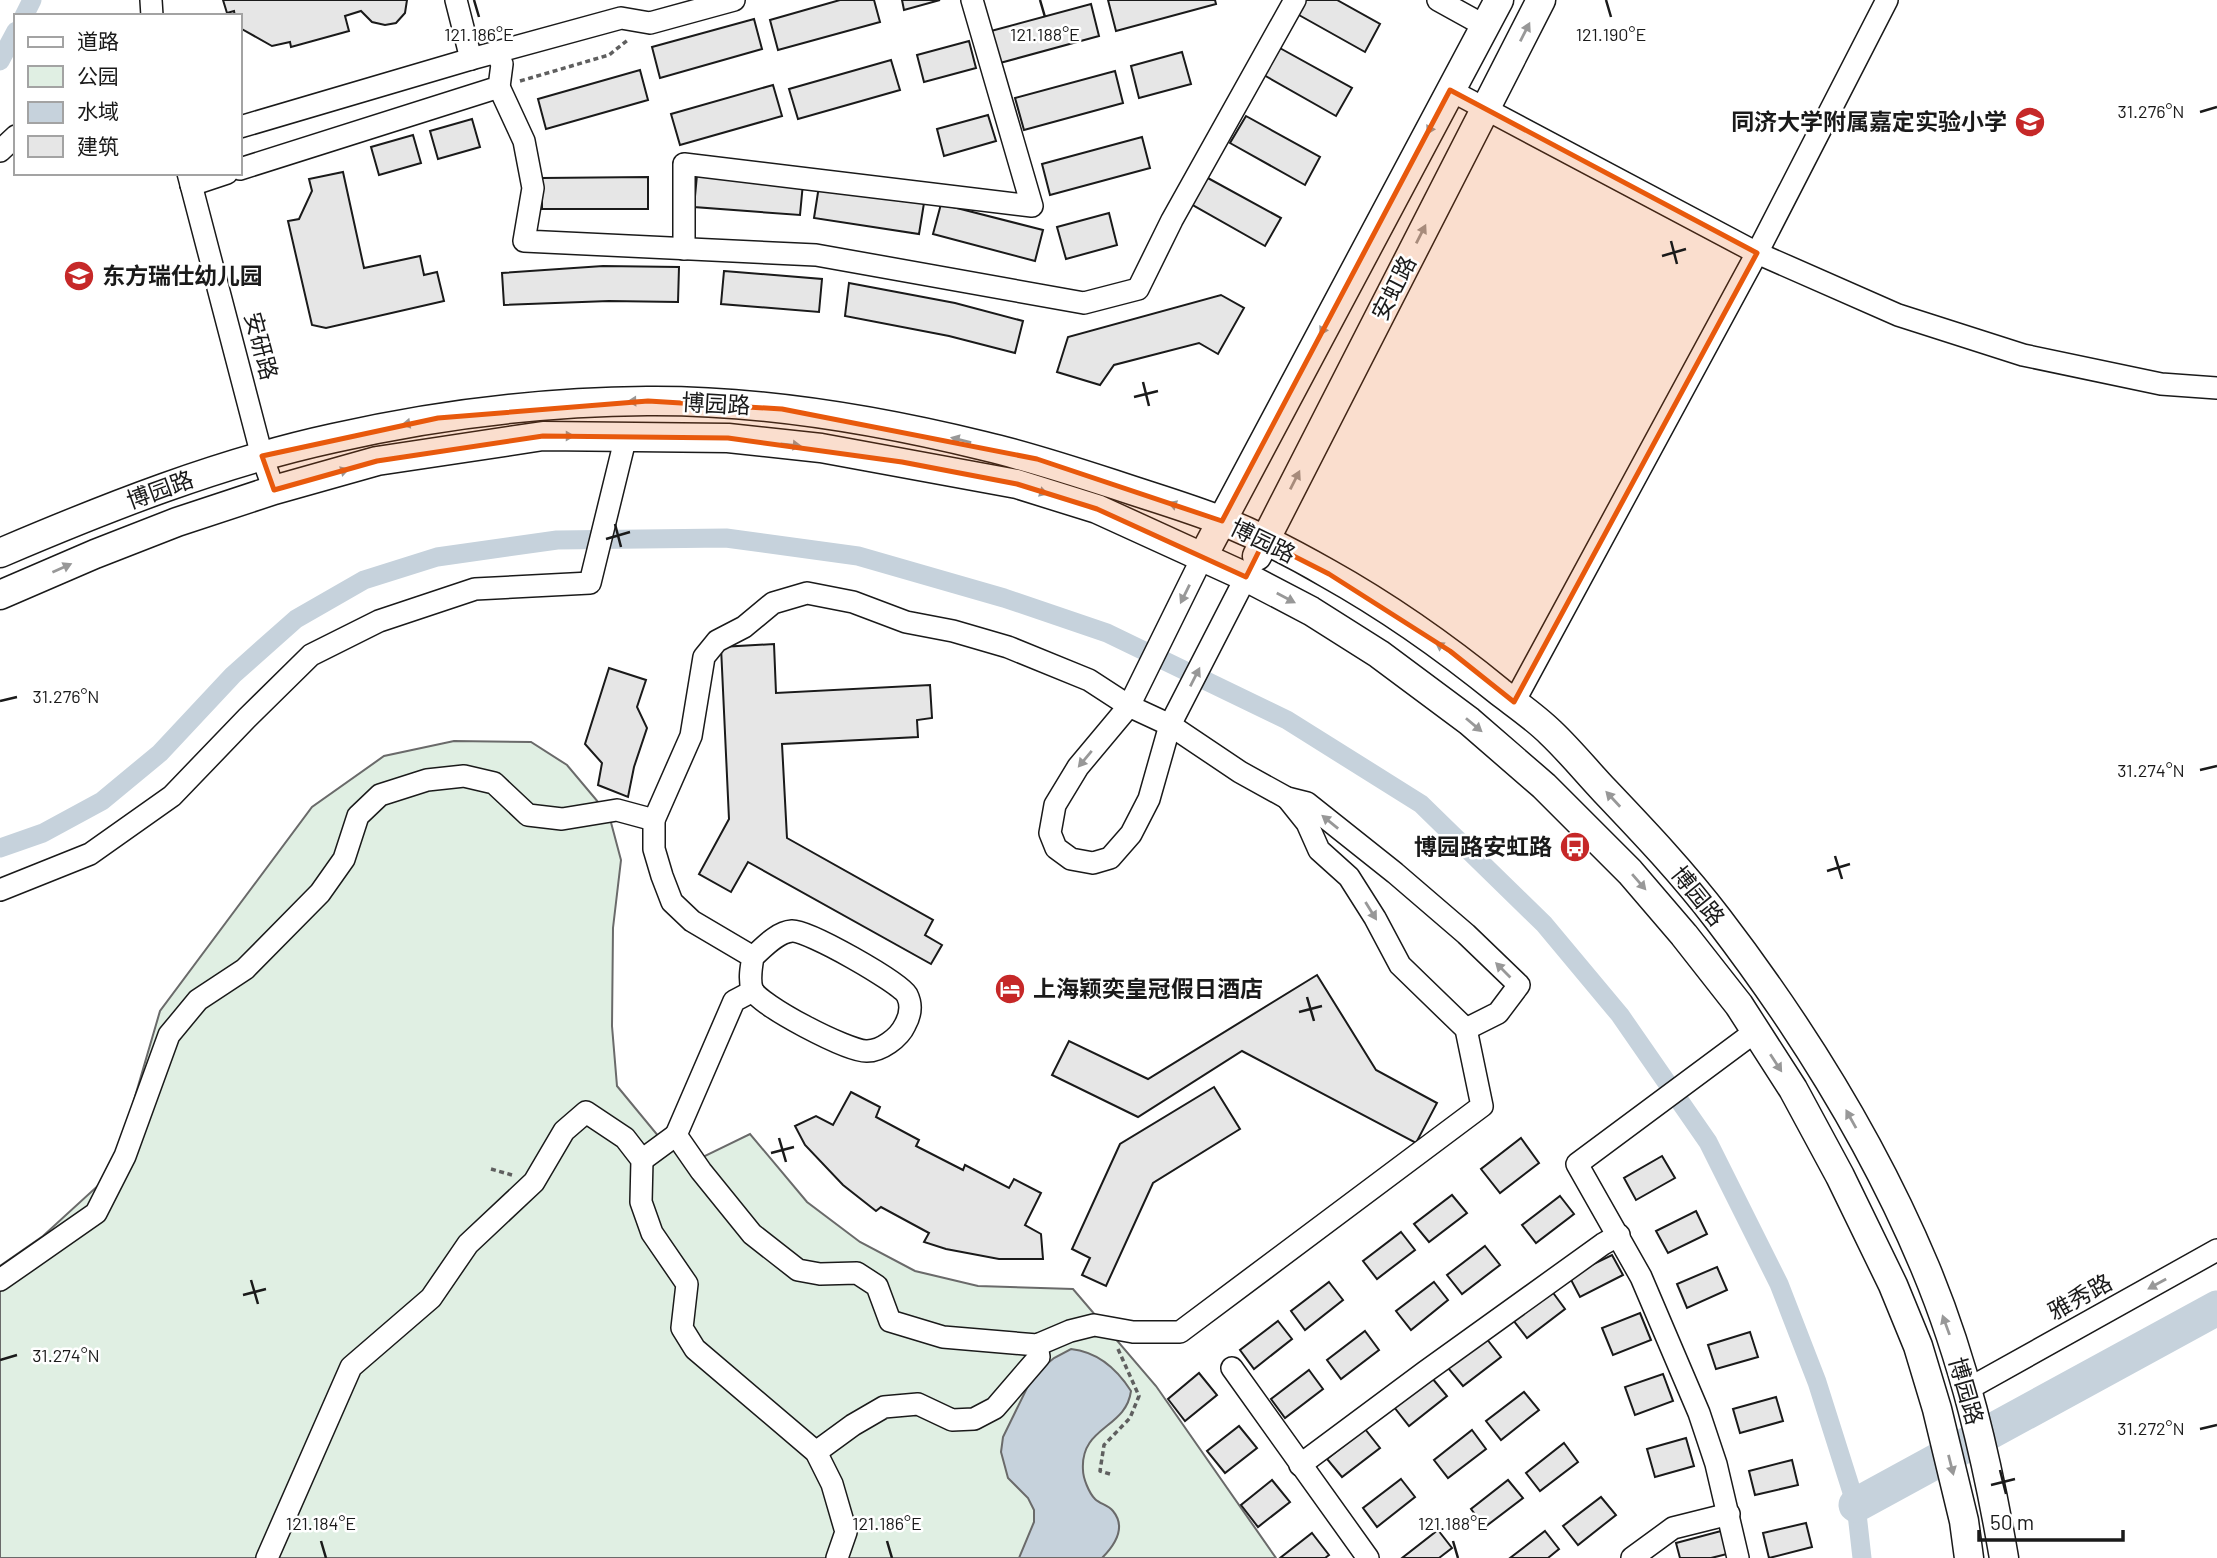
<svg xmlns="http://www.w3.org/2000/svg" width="2217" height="1558" viewBox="0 0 2217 1558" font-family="Barlow,'Noto Sans SC',sans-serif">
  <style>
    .green { fill: #e0efe3; stroke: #6a6a6a; stroke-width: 2 }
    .water { fill: #c6d2dc; stroke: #6a6a6a; stroke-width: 2 }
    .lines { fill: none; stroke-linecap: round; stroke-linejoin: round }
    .canal { stroke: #c6d2dc; stroke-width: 19 }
    .river { stroke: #c6d2dc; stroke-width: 35 }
    .building { fill: #e6e6e6; stroke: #1a1a1a; stroke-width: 2 }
    .minor-casing { stroke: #1a1a1a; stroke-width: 24 }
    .major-casing { stroke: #1a1a1a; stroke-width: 31 }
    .path { stroke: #5f5f5f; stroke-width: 3.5; stroke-dasharray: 5 3.5; stroke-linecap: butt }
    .minor { stroke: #fff; stroke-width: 21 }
    .major { stroke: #fff; stroke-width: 28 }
    .oneway { fill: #989898 }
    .marked { fill: #e8590c; fill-opacity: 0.2; stroke: #e8590c; stroke-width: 5; stroke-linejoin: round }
    .ticks { fill: none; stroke: #1a1a1a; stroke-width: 2.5 }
    .labels { text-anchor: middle; stroke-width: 5; stroke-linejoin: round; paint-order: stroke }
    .poi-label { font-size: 23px; font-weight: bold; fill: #1a1a1a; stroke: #fff; text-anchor: end }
    .street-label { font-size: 23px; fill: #1a1a1a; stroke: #fff }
    .ticks-label { font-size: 18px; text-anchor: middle; fill: #1a1a1a; stroke: #fff; stroke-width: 5; stroke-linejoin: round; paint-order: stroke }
  </style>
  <rect width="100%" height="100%" fill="#fff"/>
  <!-- green -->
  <polygon class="green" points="454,741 531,742 567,765 609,815 621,860 613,928 612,1026 617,1086 659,1137 701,1158 750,1134 807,1202 860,1242 915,1271 978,1286 1073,1289 1156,1386 1276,1558 0,1558 0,1266 43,1236 113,1172 160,1011 312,807 384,756"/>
  <!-- water -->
  <path class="water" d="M1071 1349C1098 1352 1117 1369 1131 1391 1126 1429 1080 1426 1083 1470 1083 1478 1089 1493 1095 1499 1100 1504 1108 1505 1113 1511 1127 1528 1114 1546 1102 1558H1019L1034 1522V1510L1028 1498 1008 1478 1001 1452 1003 1437 1027 1388 1042 1368 1054 1358Z"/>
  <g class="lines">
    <!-- canal -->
    <g class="canal">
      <polyline points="24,16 32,0"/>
      <polyline points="0,61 16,31"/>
      <polyline points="0,848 43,833 102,801 160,753 233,675 296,619 364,580 437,557 557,540 726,538 858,556 1004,598 1107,633 1287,720 1421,804 1544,924 1620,1015 1708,1142 1779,1284 1817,1382 1856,1505 1862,1558"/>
    </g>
    <!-- river -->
    <polyline class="river" points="1856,1505 2217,1308"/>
  </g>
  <!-- building -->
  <g class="building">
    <polygon points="223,0 407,0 405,13 396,23 385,25 372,22 361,11 345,16 349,31 291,47 290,42 272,46 240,28 240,16 235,16 234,11 227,13"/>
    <polygon points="840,0 874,0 880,22 778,50 770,20"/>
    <polygon points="902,0 940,0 904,10"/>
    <polygon points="1108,0 1215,0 1216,4 1116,31"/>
    <polygon points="1296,0 1337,0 1380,24 1365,52 1290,10"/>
    <polygon points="1091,4 1099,36 1000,63 991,31"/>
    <polygon points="754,19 762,49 660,78 652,47"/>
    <polygon points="969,41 976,68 924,82 917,55"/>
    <polygon points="1278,47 1352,88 1336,116 1262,74"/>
    <polygon points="1182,52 1191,84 1139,98 1131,66"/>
    <polygon points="891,60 900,90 798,119 789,89"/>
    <polygon points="640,70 648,100 546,129 538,99"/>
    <polygon points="1115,71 1123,103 1024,130 1015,98"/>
    <polygon points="773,85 782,116 680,145 671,114"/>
    <polygon points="988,115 996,141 944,156 937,129"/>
    <polygon points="1246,116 1320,157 1305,185 1230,143"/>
    <polygon points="472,119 480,147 438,159 430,131"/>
    <polygon points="413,135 421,163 379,175 371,147"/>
    <polygon points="1142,137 1150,168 1050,195 1042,164"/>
    <polygon points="343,172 364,268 420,256 424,275 437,272 444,301 326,328 312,325 288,221 299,219 312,191 309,179"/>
    <polygon points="697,175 803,183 800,215 694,207"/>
    <polygon points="648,177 648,209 542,209 542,178"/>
    <polygon points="1206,177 1281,218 1265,246 1191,204"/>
    <polygon points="819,186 924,203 919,234 814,218"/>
    <polygon points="941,204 1043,230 1035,261 933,234"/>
    <polygon points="1109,213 1117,245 1066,259 1057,227"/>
    <polygon points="603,266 679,267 678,302 609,301 504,305 502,273"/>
    <polygon points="724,271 822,279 819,312 721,304"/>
    <polygon points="849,283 955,303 1023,321 1015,353 949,336 845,316"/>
    <polygon points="1221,295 1244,308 1218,354 1199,343 1114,365 1100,385 1057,372 1068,337"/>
    <polygon points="774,644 776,693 930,685 932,718 917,720 918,737 782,744 787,838 933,920 925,935 942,945 931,964 748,862 731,892 699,874 729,819 721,647"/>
    <polygon points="609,668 646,680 637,707 647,728 634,767 628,797 598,785 602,763 585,744"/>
    <polygon points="1317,975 1376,1070 1437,1103 1416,1143 1242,1051 1138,1117 1052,1075 1069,1041 1148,1079"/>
    <polygon points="1214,1087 1240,1129 1153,1183 1106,1286 1082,1275 1090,1258 1072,1249 1120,1144"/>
    <polygon points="851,1092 880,1107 876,1117 919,1140 916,1146 963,1170 965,1165 1009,1188 1014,1179 1041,1193 1025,1225 1041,1234 1043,1259 999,1259 946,1249 924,1242 929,1233 881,1207 876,1211 843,1185 805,1145 795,1126 816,1116 833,1125"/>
    <polygon points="1521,1138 1539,1163 1500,1193 1481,1169"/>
    <polygon points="1662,1156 1675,1178 1636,1200 1624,1178"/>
    <polygon points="1452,1195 1467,1213 1429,1242 1414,1224"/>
    <polygon points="1560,1196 1574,1214 1536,1243 1522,1225"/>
    <polygon points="1696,1211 1707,1234 1668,1253 1656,1231"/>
    <polygon points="1401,1232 1415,1250 1377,1279 1363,1261"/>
    <polygon points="1485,1246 1500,1265 1462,1294 1447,1275"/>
    <polygon points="1612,1255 1623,1275 1580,1297 1569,1276"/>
    <polygon points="1717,1267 1727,1290 1687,1308 1677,1284"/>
    <polygon points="1329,1282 1343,1300 1305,1330 1291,1311"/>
    <polygon points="1434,1282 1448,1300 1411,1330 1396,1311"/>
    <polygon points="1551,1290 1565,1309 1527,1338 1513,1320"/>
    <polygon points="1640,1313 1651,1340 1613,1355 1602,1328"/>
    <polygon points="1278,1321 1292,1339 1254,1369 1240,1350"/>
    <polygon points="1365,1331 1379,1350 1341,1379 1327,1360"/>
    <polygon points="1750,1332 1758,1357 1716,1369 1708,1345"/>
    <polygon points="1486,1338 1501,1357 1463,1386 1448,1368"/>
    <polygon points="1309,1370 1323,1389 1285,1418 1271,1399"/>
    <polygon points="1199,1373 1217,1395 1185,1421 1168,1399"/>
    <polygon points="1663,1374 1673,1401 1635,1415 1625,1387"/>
    <polygon points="1432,1378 1447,1396 1409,1426 1394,1407"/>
    <polygon points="1524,1392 1539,1410 1501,1440 1486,1421"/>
    <polygon points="1776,1397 1783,1421 1740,1433 1733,1409"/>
    <polygon points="1239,1426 1257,1448 1225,1473 1207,1451"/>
    <polygon points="1365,1429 1380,1448 1342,1477 1327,1459"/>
    <polygon points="1472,1430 1486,1449 1448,1478 1434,1460"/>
    <polygon points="1686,1438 1694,1466 1655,1477 1647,1449"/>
    <polygon points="1564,1443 1578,1462 1540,1491 1526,1473"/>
    <polygon points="1792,1460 1798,1485 1755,1495 1749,1471"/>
    <polygon points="1401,1479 1415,1497 1377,1527 1363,1508"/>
    <polygon points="1272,1480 1290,1502 1258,1527 1241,1505"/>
    <polygon points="1508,1480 1523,1498 1485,1527 1471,1509"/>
    <polygon points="1601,1497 1616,1515 1578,1545 1563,1526"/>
    <polygon points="1806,1523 1812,1547 1769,1558 1763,1533"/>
    <polygon points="1438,1530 1452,1548 1439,1558 1402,1558"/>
    <polygon points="1545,1531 1559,1549 1548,1558 1510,1558"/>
    <polygon points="1721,1531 1727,1554 1711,1558 1680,1558 1676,1543"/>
    <polygon points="1312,1533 1329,1555 1325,1558 1280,1558"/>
  </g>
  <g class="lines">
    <!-- minor casing -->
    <g class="minor-casing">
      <g id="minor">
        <polyline points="151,0 152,16"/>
        <polyline points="456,0 471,59"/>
        <polyline points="1438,0 1485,26"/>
        <polyline points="499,87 524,141 533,188 524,241 816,255 1084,303 1138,289 1172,220 1295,0"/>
        <polyline points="1450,90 1757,253 1898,315 2023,355 2161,384 2217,388"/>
        <polyline points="240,127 471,59 621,18 650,23 734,0"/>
        <polyline points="0,151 16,136"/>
        <polyline points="240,169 499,87 502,64 496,52"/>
        <polyline points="188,173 262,456 274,490"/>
        <polyline points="191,185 227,173"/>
        <polyline points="684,249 684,164 1032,206 972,0"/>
        <polyline points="1202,558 1129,706 1078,767 1055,805 1050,833 1056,848 1071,859 1093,863 1110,858 1131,834 1149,799 1170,725 1246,577"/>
        <polyline points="1514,702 1757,253 1887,0"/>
        <polyline points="0,890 90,854 172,796 247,718 311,655 379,621 475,589 590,583 626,436"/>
        <path d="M753 957C763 948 777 932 792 931 808 930 899 982 907 995 912 1005 910 1016 905 1025 899 1038 881 1051 867 1051 849 1052 758 1005 752 989 749 979 751 968 753 957L692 921 672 902 662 876 654 849V820L691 736 704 657 717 641 744 627 773 603 807 593 853 602 906 622 953 631 1008 647 1089 680 1129 706 1170 725 1240 772 1287 798 1307 803 1395 873 1466 934 1519 985 1498 1013 1466 1029"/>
        <polyline points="753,991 734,1001 676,1135 701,1171 752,1234 798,1270 820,1274 857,1273 877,1286 890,1321 943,1337 1037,1345 1070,1331 1094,1325 1133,1332 1180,1332 1482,1106 1466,1029 1400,965 1375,918 1349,877 1319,850 1307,823 1287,798"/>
        <polyline points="642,1160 676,1135"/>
        <polyline points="0,1280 96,1213 125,1156 169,1035 198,1000 245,969 320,893 344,859 358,816 380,795 427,780 464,776 494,783 528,815 562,819 617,810 654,820"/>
        <polyline points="1232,1368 1368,1558"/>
        <polyline points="1968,1389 2217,1250"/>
        <polyline points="816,1452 853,1425 884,1407 918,1404 952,1420 974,1419 995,1408 1039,1357 1037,1345"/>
        <polyline points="1300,1465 1425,1372 1603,1244 1619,1235"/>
        <polyline points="267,1558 351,1367 431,1298 468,1244 534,1182 564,1131 586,1112 625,1138 642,1160 641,1202 652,1233 687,1284 682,1328 695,1349 816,1452 832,1484 846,1532 837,1558"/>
        <polyline points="1632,1558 1673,1528 1729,1514"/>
        <polyline points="1738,1558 1716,1464 1699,1413 1641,1277 1577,1164 1756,1031"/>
      </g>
    </g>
    <!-- major casing -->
    <g class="major-casing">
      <g id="major">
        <path d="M0 553C108 507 219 463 334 438 435 415 544 402 647 401 760 400 874 419 984 446 1031 457 1076 472 1122 487 1155 498 1189 508 1222 521 1257 535 1294 554 1327 573 1388 607 1446 648 1500 692 1517 705 1536 718 1551 733 1570 751 1587 772 1605 791 1644 832 1683 873 1718 919 1800 1026 1873 1143 1925 1267 1964 1360 1987 1459 2004 1558"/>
        <polyline points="1257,556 1541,0"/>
        <polyline points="1202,558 1499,0"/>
        <polyline points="0,595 95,554 177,522 274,490 377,461 543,436 728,438 821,448 1017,484 1097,509 1246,577 1311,611 1379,654 1469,721 1544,786 1630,872 1684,935 1739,1005 1793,1089 1840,1176 1893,1285 1918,1346 1937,1409 1964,1521 1969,1558"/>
      </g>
    </g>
    <!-- path -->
    <g class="path">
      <polyline points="520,81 609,55 629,39"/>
      <polyline points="491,1169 512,1175"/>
      <polyline points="1110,1474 1100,1471 1104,1445 1130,1418 1139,1396 1118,1349"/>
    </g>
    <!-- minor -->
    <use href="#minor" class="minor"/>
    <!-- major -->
    <use href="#major" class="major"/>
  </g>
  <!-- one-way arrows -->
  <defs><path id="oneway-solid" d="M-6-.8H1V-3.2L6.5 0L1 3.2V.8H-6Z" transform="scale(1.75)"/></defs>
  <g class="oneway">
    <use href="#oneway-solid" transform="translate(1525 32) rotate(-63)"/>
    <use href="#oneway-solid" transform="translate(1432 125) rotate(118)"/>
    <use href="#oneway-solid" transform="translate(1421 234) rotate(-63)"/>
    <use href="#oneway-solid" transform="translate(1325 326) rotate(118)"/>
    <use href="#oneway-solid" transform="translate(638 401) rotate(178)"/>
    <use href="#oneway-solid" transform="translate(412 423) rotate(170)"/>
    <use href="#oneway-solid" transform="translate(564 436)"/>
    <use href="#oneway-solid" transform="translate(961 440) rotate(-166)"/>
    <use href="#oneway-solid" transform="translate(791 445) rotate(6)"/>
    <use href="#oneway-solid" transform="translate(339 472) rotate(-16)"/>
    <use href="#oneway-solid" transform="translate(1295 480) rotate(-63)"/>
    <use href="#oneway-solid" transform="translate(1038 491) rotate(17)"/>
    <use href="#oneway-solid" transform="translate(1178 506) rotate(-161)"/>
    <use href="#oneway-solid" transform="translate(62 568) rotate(-24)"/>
    <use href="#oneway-solid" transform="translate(1185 594) rotate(116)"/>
    <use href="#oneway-solid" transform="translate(1286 598) rotate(28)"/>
    <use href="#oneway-solid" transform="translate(1444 648) rotate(-146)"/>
    <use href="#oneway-solid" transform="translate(1195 677) rotate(-63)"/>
    <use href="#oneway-solid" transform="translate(1474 725) rotate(40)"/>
    <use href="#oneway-solid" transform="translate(1085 759) rotate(130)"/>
    <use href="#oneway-solid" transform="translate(1613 799) rotate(-133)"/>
    <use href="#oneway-solid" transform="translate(1330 822) rotate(-141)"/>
    <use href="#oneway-solid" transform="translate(1639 882) rotate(49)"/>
    <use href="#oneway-solid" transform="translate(1371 911) rotate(58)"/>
    <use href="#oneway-solid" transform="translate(1503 970) rotate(-135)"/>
    <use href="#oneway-solid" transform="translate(1776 1063) rotate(57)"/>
    <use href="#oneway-solid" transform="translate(1851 1119) rotate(-119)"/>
    <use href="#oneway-solid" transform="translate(2157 1284) rotate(151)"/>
    <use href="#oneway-solid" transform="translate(1946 1325) rotate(-110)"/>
    <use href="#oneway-solid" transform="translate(1951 1465) rotate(76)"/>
  </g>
  <!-- marked area -->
  <path class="marked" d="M1450 90 1757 253 1514 702 1450 651 1329 574 1264 541 1246 577 1097 509 1017 484 902 462 728 438 543 436 377 461 274 490 262 456 438 418 648 401 782 409 1037 459 1222 521Z"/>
  <!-- ticks -->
  <path class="ticks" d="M474 0 479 17M1040 0 1045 17M1606 0 1611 17M2200 112 2217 107M1671 241 1677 264M1662 256 1686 249M1143 382 1149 406M1134 397 1158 391M615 524 621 547M606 539 630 532M0 701 17 697M2200 770 2217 766M1835 856 1842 879M1827 871 1850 864M1307 997 1314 1021M1299 1012 1322 1006M779 1138 786 1162M771 1153 794 1147M251 1280 258 1304M243 1295 266 1289M0 1360 17 1355M2200 1429 2217 1425M2000 1470 2006 1494M1991 1485 2015 1479M321 1541 326 1558M887 1541 892 1558M1453 1541 1458 1558"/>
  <!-- icons -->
  <defs>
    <g id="school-disc" transform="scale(1.575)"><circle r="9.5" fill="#c62828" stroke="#fff"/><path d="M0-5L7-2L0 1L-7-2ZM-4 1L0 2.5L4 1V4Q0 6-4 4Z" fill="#fff"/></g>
    <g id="bus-disc" transform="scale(1.575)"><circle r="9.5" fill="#c62828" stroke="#fff"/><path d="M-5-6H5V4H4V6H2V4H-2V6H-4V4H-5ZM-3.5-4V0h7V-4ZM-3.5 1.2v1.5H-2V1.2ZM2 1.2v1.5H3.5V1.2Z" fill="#fff"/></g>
    <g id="hotel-disc" transform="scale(1.575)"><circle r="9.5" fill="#c62828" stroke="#fff"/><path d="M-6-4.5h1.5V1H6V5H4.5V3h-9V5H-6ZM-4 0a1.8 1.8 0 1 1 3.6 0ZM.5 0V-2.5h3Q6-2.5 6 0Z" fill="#fff"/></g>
  </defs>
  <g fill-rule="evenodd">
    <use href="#school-disc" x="2030" y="122"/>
    <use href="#school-disc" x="79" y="276"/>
    <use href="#bus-disc" x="1575" y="847"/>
    <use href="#hotel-disc" x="1010" y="989"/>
  </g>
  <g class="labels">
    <!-- poi labels -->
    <g class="poi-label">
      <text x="2007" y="130">同济大学附属嘉定实验小学</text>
      <text x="102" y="284" text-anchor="start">东方瑞仕幼儿园</text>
      <text x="1552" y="855">博园路安虹路</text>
      <text x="1033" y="997" text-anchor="start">上海颖奕皇冠假日酒店</text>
    </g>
    <!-- street labels -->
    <g class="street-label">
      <text transform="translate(1394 288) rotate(-63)" y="8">安虹路</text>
      <text transform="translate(261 346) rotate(75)" y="8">安研路</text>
      <text transform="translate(716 404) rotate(3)" y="8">博园路</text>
      <text transform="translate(160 490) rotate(-20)" y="8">博园路</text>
      <text transform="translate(1263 541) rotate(26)" y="8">博园路</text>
      <text transform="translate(1698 896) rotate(51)" y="8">博园路</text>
      <text transform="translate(2080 1297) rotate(-29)" y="8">雅秀路</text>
      <text transform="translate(1966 1391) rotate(74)" y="8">博园路</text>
    </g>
  </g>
  <g class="ticks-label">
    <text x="479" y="41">121.186°E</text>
    <text x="1045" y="41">121.188°E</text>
    <text x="1611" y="41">121.190°E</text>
    <text x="2151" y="118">31.276°N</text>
    <text x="66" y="703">31.276°N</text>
    <text x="2151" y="777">31.274°N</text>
    <text x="66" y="1362">31.274°N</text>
    <text x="2151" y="1435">31.272°N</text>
    <text x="321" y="1530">121.184°E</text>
    <text x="887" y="1530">121.186°E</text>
    <text x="1453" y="1530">121.188°E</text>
  </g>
  <!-- legend -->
  <rect x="14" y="14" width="228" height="161" fill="#ffffff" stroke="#a3a3a3" stroke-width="2"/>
  <rect x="28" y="37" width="35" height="10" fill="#ffffff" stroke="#a3a3a3" stroke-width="2"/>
  <text x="77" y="49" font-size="21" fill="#1a1a1a">道路</text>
  <rect x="28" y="66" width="35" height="21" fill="#e0efe3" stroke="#a3a3a3" stroke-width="2"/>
  <text x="77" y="84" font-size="21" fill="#1a1a1a">公园</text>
  <rect x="28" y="102" width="35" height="21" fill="#c6d2dc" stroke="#a3a3a3" stroke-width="2"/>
  <text x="77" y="119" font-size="21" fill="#1a1a1a">水域</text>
  <rect x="28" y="136" width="35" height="21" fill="#e6e6e6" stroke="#a3a3a3" stroke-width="2"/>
  <text x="77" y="154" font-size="21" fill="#1a1a1a">建筑</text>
  <!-- scale -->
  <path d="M1979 1530v10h144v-10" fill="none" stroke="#1a1a1a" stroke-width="3.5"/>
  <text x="1990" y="1530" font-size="21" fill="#1a1a1a" stroke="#ffffff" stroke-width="5" paint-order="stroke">50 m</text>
</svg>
